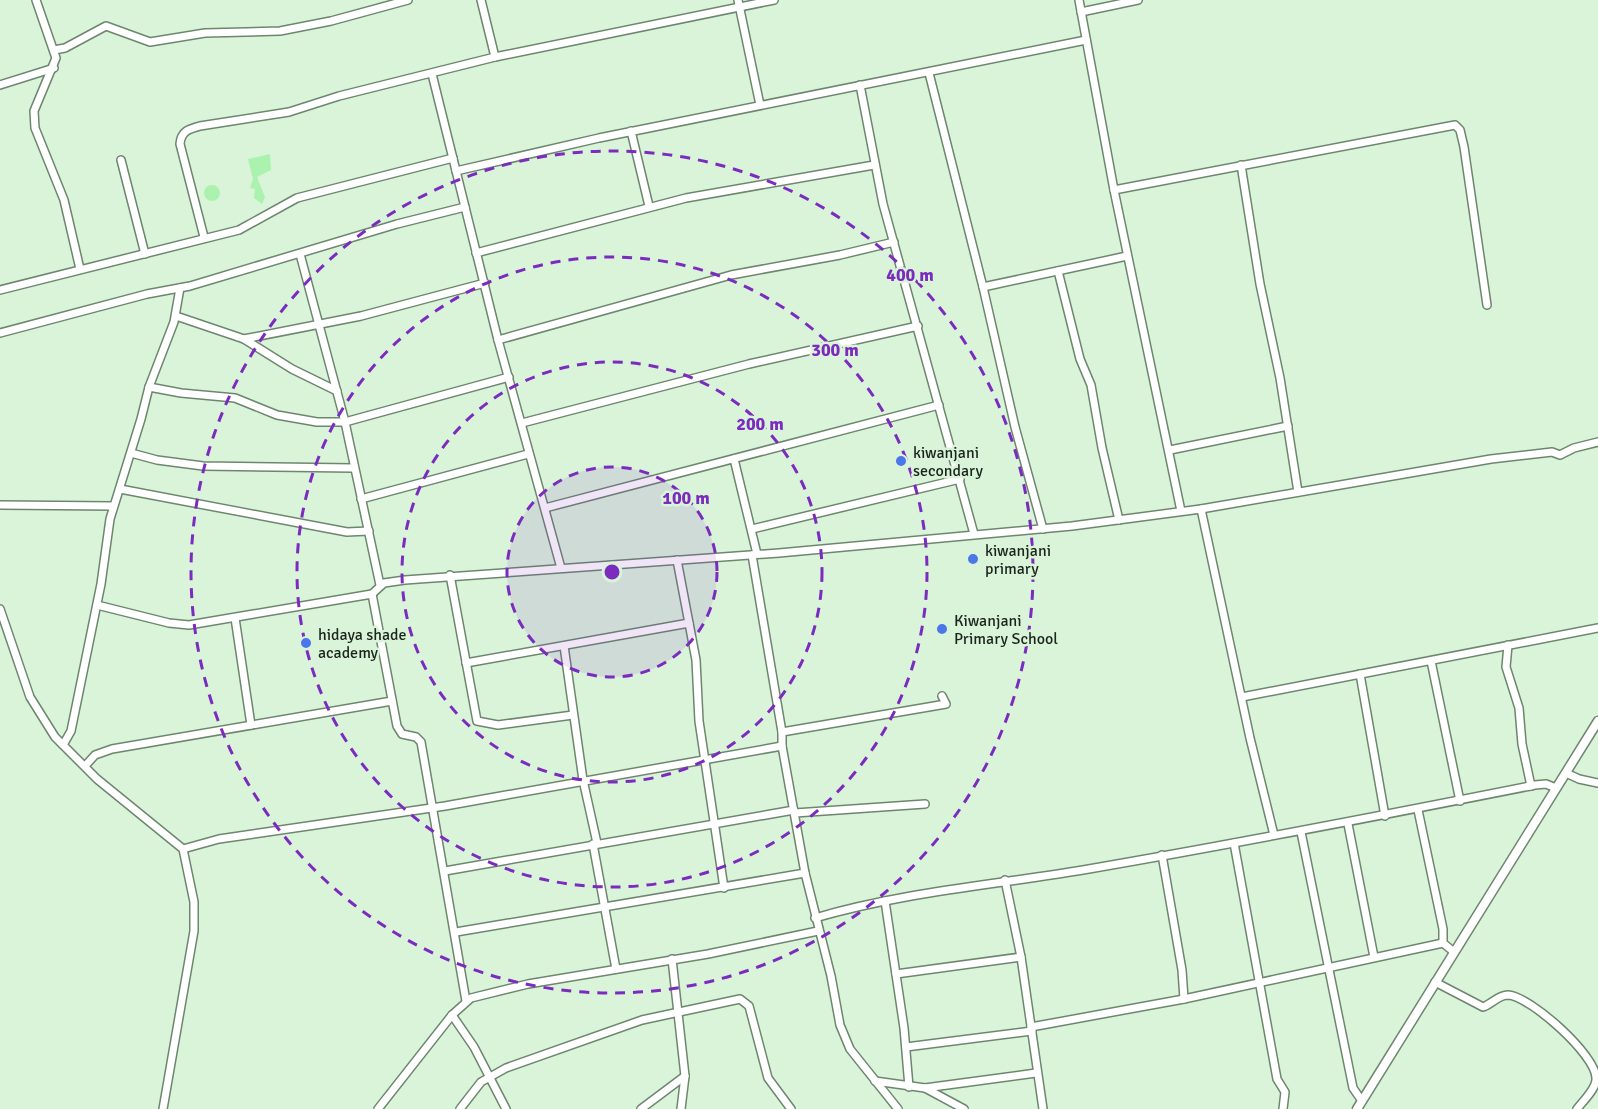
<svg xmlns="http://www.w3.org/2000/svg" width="1598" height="1109" viewBox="0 0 1598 1109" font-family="Signika,sans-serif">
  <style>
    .green { fill: #aaf2ad }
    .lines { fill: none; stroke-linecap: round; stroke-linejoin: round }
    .minor-casing { stroke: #6e866f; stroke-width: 10 }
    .tertiary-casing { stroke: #6e866f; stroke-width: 11 }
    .minor { stroke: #fff; stroke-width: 7 }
    .tertiary { stroke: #fff; stroke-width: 8 }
    .ring { fill: none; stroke: #7b2cbf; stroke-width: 3; stroke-dasharray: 10 8 }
    .poi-dot { fill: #4b77ea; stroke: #daf4da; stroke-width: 2 }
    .labels { text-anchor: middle; stroke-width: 5; stroke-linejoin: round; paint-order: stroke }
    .poi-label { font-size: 16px; fill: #1c251c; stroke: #daf4da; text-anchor: start }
    .centre { fill: #7b2cbf; stroke: #daf4da; stroke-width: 3 }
    .ring-label { font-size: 18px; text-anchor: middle; font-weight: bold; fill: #7b2cbf; stroke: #daf4da; stroke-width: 5; stroke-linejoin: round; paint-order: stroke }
  </style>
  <rect width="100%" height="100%" fill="#daf4da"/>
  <!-- green -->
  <g class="green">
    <polygon points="270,154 271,170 257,177 265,197 262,204 254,198 255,189 250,188 253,179 248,159"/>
    <circle cx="212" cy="193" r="8"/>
  </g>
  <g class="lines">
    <!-- minor casing -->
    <g class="minor-casing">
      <g id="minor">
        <polyline points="36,0 56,58 34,111 35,128 64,200 80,269"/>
        <polyline points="481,0 495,57"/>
        <polyline points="738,0 760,105"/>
        <polyline points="1079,0 1114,190 1181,511"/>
        <polyline points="1081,12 1138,0"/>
        <polyline points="54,50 65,48 106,26 150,42 205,33 280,31 331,21 408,0"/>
        <polyline points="929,73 983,287 1015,427 1043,529"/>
        <polyline points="432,74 498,340 561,568"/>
        <polyline points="0,85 54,68"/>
        <polyline points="860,85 883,204 974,534"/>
        <polyline points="631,131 649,206"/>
        <polyline points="121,160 145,254"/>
        <polyline points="1241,165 1260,284 1280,378 1298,492"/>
        <polyline points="456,171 599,138 1086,40"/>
        <polyline points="1114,190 1455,125 1460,130 1464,147 1487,305"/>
        <path d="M204 237 180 144C181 131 189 129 200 126L289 112 339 96 495 57 774 0"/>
        <polyline points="476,253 686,198 874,165"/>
        <polyline points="300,254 345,422 380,585"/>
        <polyline points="1058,271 1080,359 1091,385 1102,448 1119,520"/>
        <polyline points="983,287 1127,256"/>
        <polyline points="0,290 239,230 297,198 453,158"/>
        <polyline points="176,316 244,339 361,316 485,283"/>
        <polyline points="0,333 147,294 190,286 397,224 465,207"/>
        <polyline points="244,339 292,369 337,391"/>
        <polyline points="498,340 731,275 840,255 894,242"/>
        <polyline points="149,387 181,393 235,398 277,415 317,422 345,422 509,377"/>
        <polyline points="522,423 749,364 918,326"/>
        <polyline points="1170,450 1288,426"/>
        <polyline points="131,453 157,460 203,466 353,468"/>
        <polyline points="734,459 757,554"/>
        <polyline points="120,489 347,532 369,531"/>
        <polyline points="361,499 528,454"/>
        <polyline points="0,505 113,506"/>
        <polyline points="545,508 939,405"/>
        <polyline points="1201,509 1250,738 1274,835"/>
        <polyline points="752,529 960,479"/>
        <polyline points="752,555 782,732 782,746 805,873 831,976 840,1025 850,1049 898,1109"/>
        <polyline points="677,560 696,660 699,721 724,888"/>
        <polyline points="450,575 477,721 498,725 573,715"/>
        <polyline points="372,594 397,726 402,734 416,737 421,742 466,1001"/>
        <polyline points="97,605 169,623 189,625 372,594 384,583 405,580 779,553 1072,526 1201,509 1491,459 1552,452 1560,455 1574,448 1598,442"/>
        <polyline points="0,609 30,697 55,737 97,779 183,849 194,902 194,931 163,1109"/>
        <polyline points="235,618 251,725"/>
        <polyline points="1508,645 1506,667 1519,708 1522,744 1531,786"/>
        <polyline points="564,646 583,780 597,843"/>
        <polyline points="1431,661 1460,801"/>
        <polyline points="466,663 689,623"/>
        <polyline points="1360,674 1385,816"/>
        <polyline points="1242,697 1598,628"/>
        <polyline points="782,732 946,704 942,696"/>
        <polyline points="63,745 71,731 101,584 110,519 141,419 149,387 174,322 180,288"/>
        <polyline points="85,766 95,755 112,749 392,701"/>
        <polyline points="1566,773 1579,779 1598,783"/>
        <polyline points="1418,810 1443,929 1443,943 1454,952"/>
        <polyline points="795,813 925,804"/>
        <polyline points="1348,824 1374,957"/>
        <polyline points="1301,832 1353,1088 1362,1101"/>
        <polyline points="1234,843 1277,1079 1285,1092 1283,1109"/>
        <polyline points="593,844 616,969"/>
        <polyline points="183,849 219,839 445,806 782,746"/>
        <polyline points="1162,855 1182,970 1184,999"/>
        <polyline points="445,871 794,810"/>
        <polyline points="1005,880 1021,957 1043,1109"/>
        <polyline points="885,901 904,1028 909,1087"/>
        <path d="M815 918C903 892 994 885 1083 870 1234 844 1384 815 1535 785L1546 784 1556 788"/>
        <polyline points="456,932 805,873"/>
        <polyline points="672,959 685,1076 681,1109"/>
        <polyline points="896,974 1021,957"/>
        <path d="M1435 982 1483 1007C1492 1004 1498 995 1508 995 1530 996 1596 1055 1596 1078 1597 1088 1583 1101 1577 1109"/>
        <polyline points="452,1015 474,1047 506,1109"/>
        <polyline points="1031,1027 1184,999 1443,943"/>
        <polyline points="906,1047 1032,1031"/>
        <polyline points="875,1081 925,1088 1036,1073"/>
        <polyline points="925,1088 964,1109"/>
        <polyline points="378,1109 452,1015 471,998 528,984 708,954 818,931"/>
        <polyline points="460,1109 481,1082 506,1068 642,1020 740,999 749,1006 768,1078 791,1109"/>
        <polyline points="641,1109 685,1076"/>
      </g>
    </g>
    <!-- tertiary casing -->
    <g class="tertiary-casing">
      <polyline id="tertiary" points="1357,1109 1598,721"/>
    </g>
    <!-- minor -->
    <use href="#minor" class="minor"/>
    <!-- tertiary -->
    <use href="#tertiary" class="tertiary"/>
  </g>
  <!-- distance rings -->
  <circle cx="612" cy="572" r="105" fill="#7b2cbf" fill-opacity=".12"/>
  <g class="ring">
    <circle cx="612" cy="572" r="105"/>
    <circle cx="612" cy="572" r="210"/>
    <circle cx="612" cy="572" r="315"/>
    <circle cx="612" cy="572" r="421"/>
  </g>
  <!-- markers -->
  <g class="poi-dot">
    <circle cx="901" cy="461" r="6"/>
    <circle cx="973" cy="559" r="6"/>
    <circle cx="942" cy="629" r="6"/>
    <circle cx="306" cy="643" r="6"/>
  </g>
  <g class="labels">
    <!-- poi labels -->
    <g class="poi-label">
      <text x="913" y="458">kiwanjani<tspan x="913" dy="18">secondary</tspan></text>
      <text x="985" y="556">kiwanjani<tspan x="985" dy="18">primary</tspan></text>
      <text x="954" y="626">Kiwanjani<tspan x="954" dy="18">Primary School</tspan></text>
      <text x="318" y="640">hidaya shade<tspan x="318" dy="18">academy</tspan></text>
    </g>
  </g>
  <circle cx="612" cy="572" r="9" class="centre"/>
  <g class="ring-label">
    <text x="910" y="281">400 m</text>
    <text x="835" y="356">300 m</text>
    <text x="760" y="430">200 m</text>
    <text x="686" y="504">100 m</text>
  </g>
</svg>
